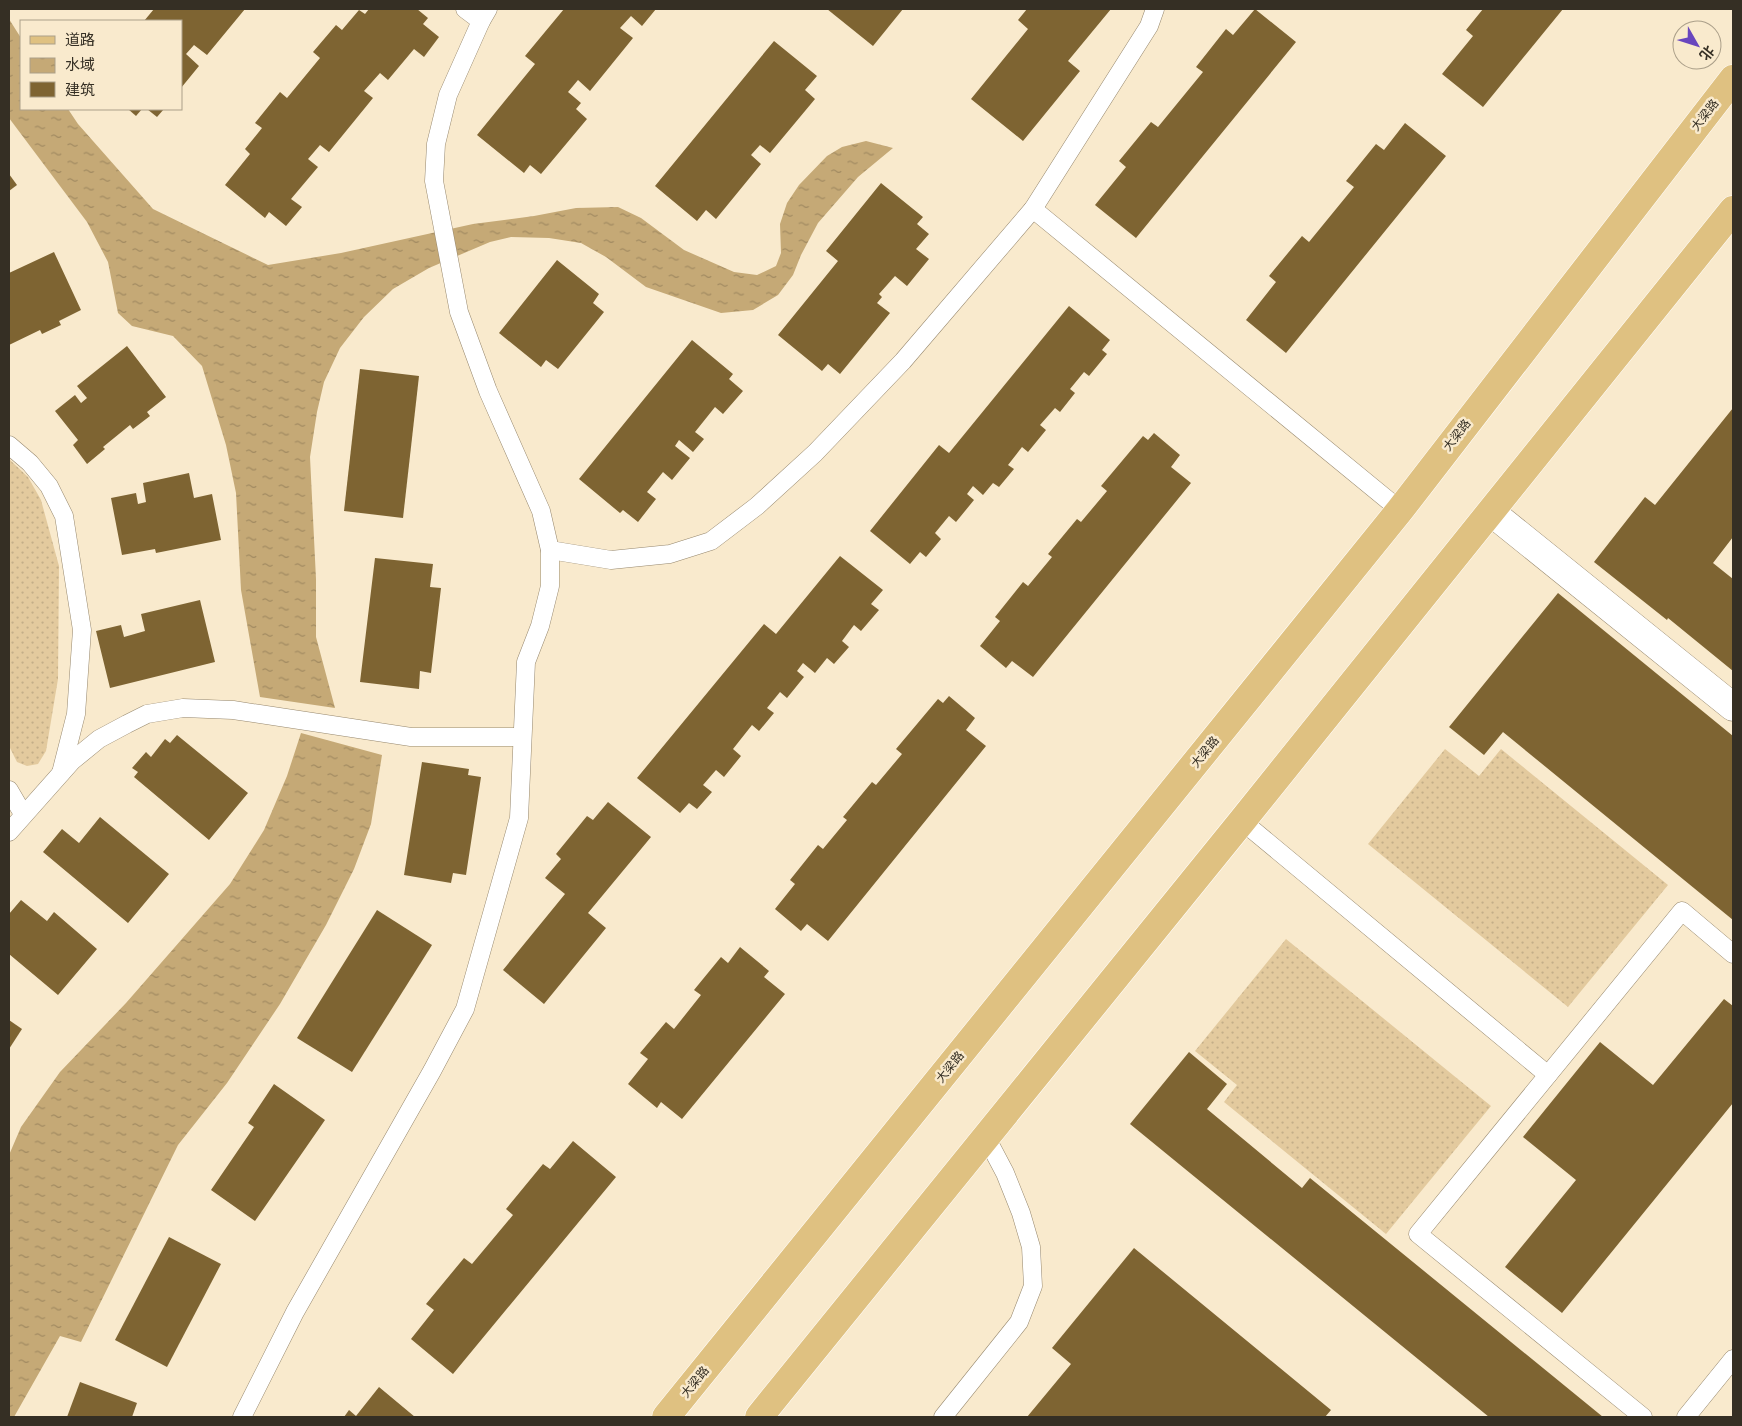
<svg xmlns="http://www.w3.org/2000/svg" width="1742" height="1426" viewBox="0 0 1742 1426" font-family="Lato,'Noto Sans SC',sans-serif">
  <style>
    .grass { fill: url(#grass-dots) }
    .water { fill: url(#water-ripples) }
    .building { fill: #7e6432 }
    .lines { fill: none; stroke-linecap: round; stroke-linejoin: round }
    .service-casing { stroke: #96876d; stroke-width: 19 }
    .minor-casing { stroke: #96876d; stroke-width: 29 }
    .primary-casing { stroke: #fff; stroke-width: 29 }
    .service { stroke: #fff; stroke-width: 18 }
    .minor { stroke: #fff; stroke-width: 28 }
    .primary { stroke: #dfc181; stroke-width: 28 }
    .labels { text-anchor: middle; stroke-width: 5; stroke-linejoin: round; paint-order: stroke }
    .street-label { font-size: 12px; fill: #352f24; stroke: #f9eacd }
  </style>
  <defs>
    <pattern id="grass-dots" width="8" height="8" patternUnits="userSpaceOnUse" patternTransform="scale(1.25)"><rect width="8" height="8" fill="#e3ca9e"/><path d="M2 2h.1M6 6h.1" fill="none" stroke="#c3ae88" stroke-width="1.8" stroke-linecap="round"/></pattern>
    <pattern id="water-ripples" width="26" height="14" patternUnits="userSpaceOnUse" patternTransform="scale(1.25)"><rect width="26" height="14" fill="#c5a976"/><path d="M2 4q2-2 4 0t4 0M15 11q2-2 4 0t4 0" fill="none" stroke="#a18a61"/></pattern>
  </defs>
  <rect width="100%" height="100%" fill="#f9eacd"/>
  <!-- grass -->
  <g class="grass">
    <polygon points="9,459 28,477 41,500 59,566 58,679 46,751 38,764 27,766 17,762 9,746"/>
    <polygon points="1445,749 1479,776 1501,749 1668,885 1568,1007 1368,844"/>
    <polygon points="1286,939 1491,1106 1386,1234 1224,1102 1237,1085 1195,1051"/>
  </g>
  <!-- water -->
  <g class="water">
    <polygon points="9,19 21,38 21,109 68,109 78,124 153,209 268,265 341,253 473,224 534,216 576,208 618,207 641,218 684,250 734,272 757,275 776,266 781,253 780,224 787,203 799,185 827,156 842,147 866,141 893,148 858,177 818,223 801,255 793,275 778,295 753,310 721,313 646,287 606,257 581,243 549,238 511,237 490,242 429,268 393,289 364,317 340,348 324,382 317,412 310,457 316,579 316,637 335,708 260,697 241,590 236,493 226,445 202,366 173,336 132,326 118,313 108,262 87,222 9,118"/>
    <polygon points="301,733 382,755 371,824 354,869 326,925 280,1004 227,1083 178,1145 81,1342 60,1336 14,1417 9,1417 9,1155 21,1127 60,1072 126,1003 230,884 264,830 287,776"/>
  </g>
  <!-- building -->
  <g class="building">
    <polygon points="154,9 245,9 207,55 194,45 186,54 199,66 181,88 181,21 144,21"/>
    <polygon points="369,9 417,9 428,18 423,24 439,37 424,57 414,49 388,80 380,73 364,91 373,98 329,152 320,145 308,159 318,167 291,199 302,207 286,226 269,212 265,218 225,185 250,154 245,149 262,128 255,123 280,92 287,98 320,58 313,52 336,25 342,30 359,10 365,14"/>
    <polygon points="564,9 656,9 642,26 631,16 620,28 633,38 590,91 578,80 568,92 581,103 576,109 587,119 541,174 530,165 524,173 477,135 535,64 525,56"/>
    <polygon points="827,9 903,9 873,46"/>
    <polygon points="1027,9 1111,9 1068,61 1080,71 1023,141 971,99 1028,29 1018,20"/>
    <polygon points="1255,9 1296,42 1136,238 1095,205 1126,167 1119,161 1151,122 1158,127 1203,72 1196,67 1226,29 1233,35"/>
    <polygon points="1483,9 1563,9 1483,107 1442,74 1473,36 1466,30"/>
    <polygon points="774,41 817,76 805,90 815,99 770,153 760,145 751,155 761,164 716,219 706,210 697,221 655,186"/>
    <polygon points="128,109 142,109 136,116"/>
    <polygon points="147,109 164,109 157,117"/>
    <polygon points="1405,123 1446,156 1286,353 1246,320 1276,282 1269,276 1302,236 1309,242 1354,187 1346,181 1376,144 1384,150"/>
    <polygon points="9,174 17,185 9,191"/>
    <polygon points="881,183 923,217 917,224 929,234 916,249 929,259 907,286 895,276 879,294 882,297 877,303 890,313 840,374 828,364 822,371 778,335 838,261 826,251"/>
    <polygon points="54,252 81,310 59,321 61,325 42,334 40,330 9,345 9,273"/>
    <polygon points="557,260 599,294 593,303 604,312 558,369 546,360 541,367 499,333"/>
    <polygon points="1069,306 1110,340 1102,350 1107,354 1089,376 1084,372 1070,389 1075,393 1060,412 1055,408 1040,425 1046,430 1028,452 1022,447 1008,465 1014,469 999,487 993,483 983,495 973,486 967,494 974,500 956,522 949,516 935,533 941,539 926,557 920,552 910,564 870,531 939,445 949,453"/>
    <polygon points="692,340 733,374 729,379 743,391 723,414 715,407 695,432 704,439 693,452 679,440 675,446 690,458 672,480 663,472 647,492 656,499 638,522 623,510 620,513 579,479"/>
    <polygon points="127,346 166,397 147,412 150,416 133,429 130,425 103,447 105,449 87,464 73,445 78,440 55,411 75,395 81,403 87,398 77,386"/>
    <polygon points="360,369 419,376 403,518 344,511"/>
    <polygon points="1733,408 1733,537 1713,563 1733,579 1733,671 1668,618 1667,620 1594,562 1645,497 1655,505"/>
    <polygon points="1154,433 1180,455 1171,467 1191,483 1033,677 1012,661 1006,668 980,646 1000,621 995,617 1023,582 1028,586 1052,557 1048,554 1077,519 1081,522 1107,491 1101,486 1143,436 1148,440"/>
    <polygon points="189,473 194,498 212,494 221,540 156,553 155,549 122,555 111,498 136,493 138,504 146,502 143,483"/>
    <polygon points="840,556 883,590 871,604 879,610 861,631 854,625 842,641 849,647 834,664 827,658 815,673 803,663 797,671 804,677 787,698 780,692 767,708 774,713 759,731 752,725 733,749 741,756 724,777 716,770 703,785 712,792 697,809 689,803 680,813 637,778 764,624 776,634"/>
    <polygon points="375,558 433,564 430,587 441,588 431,673 420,671 419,689 360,682"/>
    <polygon points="1558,593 1733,736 1733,920 1503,732 1484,755 1449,727"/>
    <polygon points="200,600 215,662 110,688 96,631 121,625 124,637 145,631 141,614"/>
    <polygon points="949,696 975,718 966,730 986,746 828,941 807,924 801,931 775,909 795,884 790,880 818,845 823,849 847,820 843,817 872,782 876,785 902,754 896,749 938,699 943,703"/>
    <polygon points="177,735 248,793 209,840 134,777 138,772 132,768 146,752 151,757 165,739 170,743"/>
    <polygon points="422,762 469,769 468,775 481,777 466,875 453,873 451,883 404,875"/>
    <polygon points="608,802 651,837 588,913 606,928 544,1004 503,970 565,894 545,878 561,859 556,854 587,816 593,820"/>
    <polygon points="100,817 169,874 128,923 43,852 62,829 79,843"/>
    <polygon points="21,900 47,921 54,912 97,949 58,995 9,954 9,914"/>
    <polygon points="377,910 432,945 352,1072 297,1038"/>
    <polygon points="740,947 769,971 764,977 785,994 682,1119 661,1102 657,1108 628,1084 648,1059 640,1053 666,1022 674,1029 701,995 694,990 721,957 728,963"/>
    <polygon points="1724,999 1733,1006 1733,1103 1562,1313 1505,1267 1576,1180 1523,1137 1600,1042 1653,1085"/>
    <polygon points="9,1020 22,1029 9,1049"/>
    <polygon points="1189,1052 1227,1084 1207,1109 1302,1188 1310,1178 1603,1417 1489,1417 1130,1124"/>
    <polygon points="274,1084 325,1120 255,1221 211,1190 254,1127 248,1123"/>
    <polygon points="573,1141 616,1177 453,1374 411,1339 434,1310 426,1304 464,1258 472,1264 513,1215 506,1209 543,1164 550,1169"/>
    <polygon points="169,1237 221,1264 167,1367 115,1340"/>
    <polygon points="1134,1248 1331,1410 1325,1417 1027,1417 1071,1364 1052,1348"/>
    <polygon points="80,1382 137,1403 132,1417 67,1417"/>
    <polygon points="379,1387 415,1417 344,1417 349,1410 356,1416"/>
  </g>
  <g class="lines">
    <!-- service casing -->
    <g class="service-casing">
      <g id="service">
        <polyline points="465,9 481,21"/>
        <polyline points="1033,209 1400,510"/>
        <polyline points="9,445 30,463 49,486 64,516 82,630 76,714 61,773"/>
        <polyline points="550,550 611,560 670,554 711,541 757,506 815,453 903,361 1033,209 1149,26 1155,9"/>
        <polyline points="9,790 23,814"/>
        <polyline points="1242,821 1548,1075"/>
        <polyline points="9,832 72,761 99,739 127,724 147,714 183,708 233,710 411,737 521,737"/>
        <polyline points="242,1417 295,1312 432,1071 465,1009 519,818 526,662 540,626 550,586 550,550 541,511 488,391 459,312 434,181 436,144 448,95 481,21 488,9"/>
        <polyline points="943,1417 1019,1322 1033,1286 1031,1247 1021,1213 1005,1173 986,1137"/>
        <polyline points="1643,1417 1418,1234 1682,911 1733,954"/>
        <polyline points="1686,1417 1733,1359"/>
      </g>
    </g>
    <!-- minor casing -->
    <g class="minor-casing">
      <polyline id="minor" points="1491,512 1733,707"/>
    </g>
    <!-- primary casing -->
    <g class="primary-casing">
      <g id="primary">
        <polyline points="666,1417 1400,510 1733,79"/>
        <polyline points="759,1417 1242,821 1733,210"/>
      </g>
    </g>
    <!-- service -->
    <use href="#service" class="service"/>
    <!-- minor -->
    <use href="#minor" class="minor"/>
    <!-- primary -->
    <use href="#primary" class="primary"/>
  </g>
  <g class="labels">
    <!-- street labels -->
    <g class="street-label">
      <text transform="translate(1705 115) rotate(-52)" y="4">大梁路</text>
      <text transform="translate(1457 435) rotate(-52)" y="4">大梁路</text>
      <text transform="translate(1205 752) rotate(-51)" y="4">大梁路</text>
      <text transform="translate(950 1067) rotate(-51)" y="4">大梁路</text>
      <text transform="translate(695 1382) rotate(-51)" y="4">大梁路</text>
    </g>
  </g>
  <!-- border -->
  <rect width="1742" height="1426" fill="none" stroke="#352f24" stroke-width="20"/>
  <!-- legend -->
  <rect x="20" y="20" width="162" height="90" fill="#f9eacd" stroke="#ab9f89"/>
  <rect x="30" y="36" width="25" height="8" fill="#dfc181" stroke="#ab9f89"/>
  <text x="65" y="45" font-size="15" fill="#352f24">道路</text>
  <rect x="30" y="58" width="25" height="15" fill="url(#water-ripples)" stroke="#ab9f89"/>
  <text x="65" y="70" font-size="15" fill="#352f24">水域</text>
  <rect x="30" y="82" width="25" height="15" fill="#7e6432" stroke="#ab9f89"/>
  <text x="65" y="95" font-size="15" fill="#352f24">建筑</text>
  <!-- north arrow -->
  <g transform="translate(1697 45) rotate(129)"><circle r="24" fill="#f9eacd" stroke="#ab9f89"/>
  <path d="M0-4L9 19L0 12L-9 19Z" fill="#6946be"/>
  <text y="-8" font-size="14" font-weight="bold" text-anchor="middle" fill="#352f24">北</text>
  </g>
</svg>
